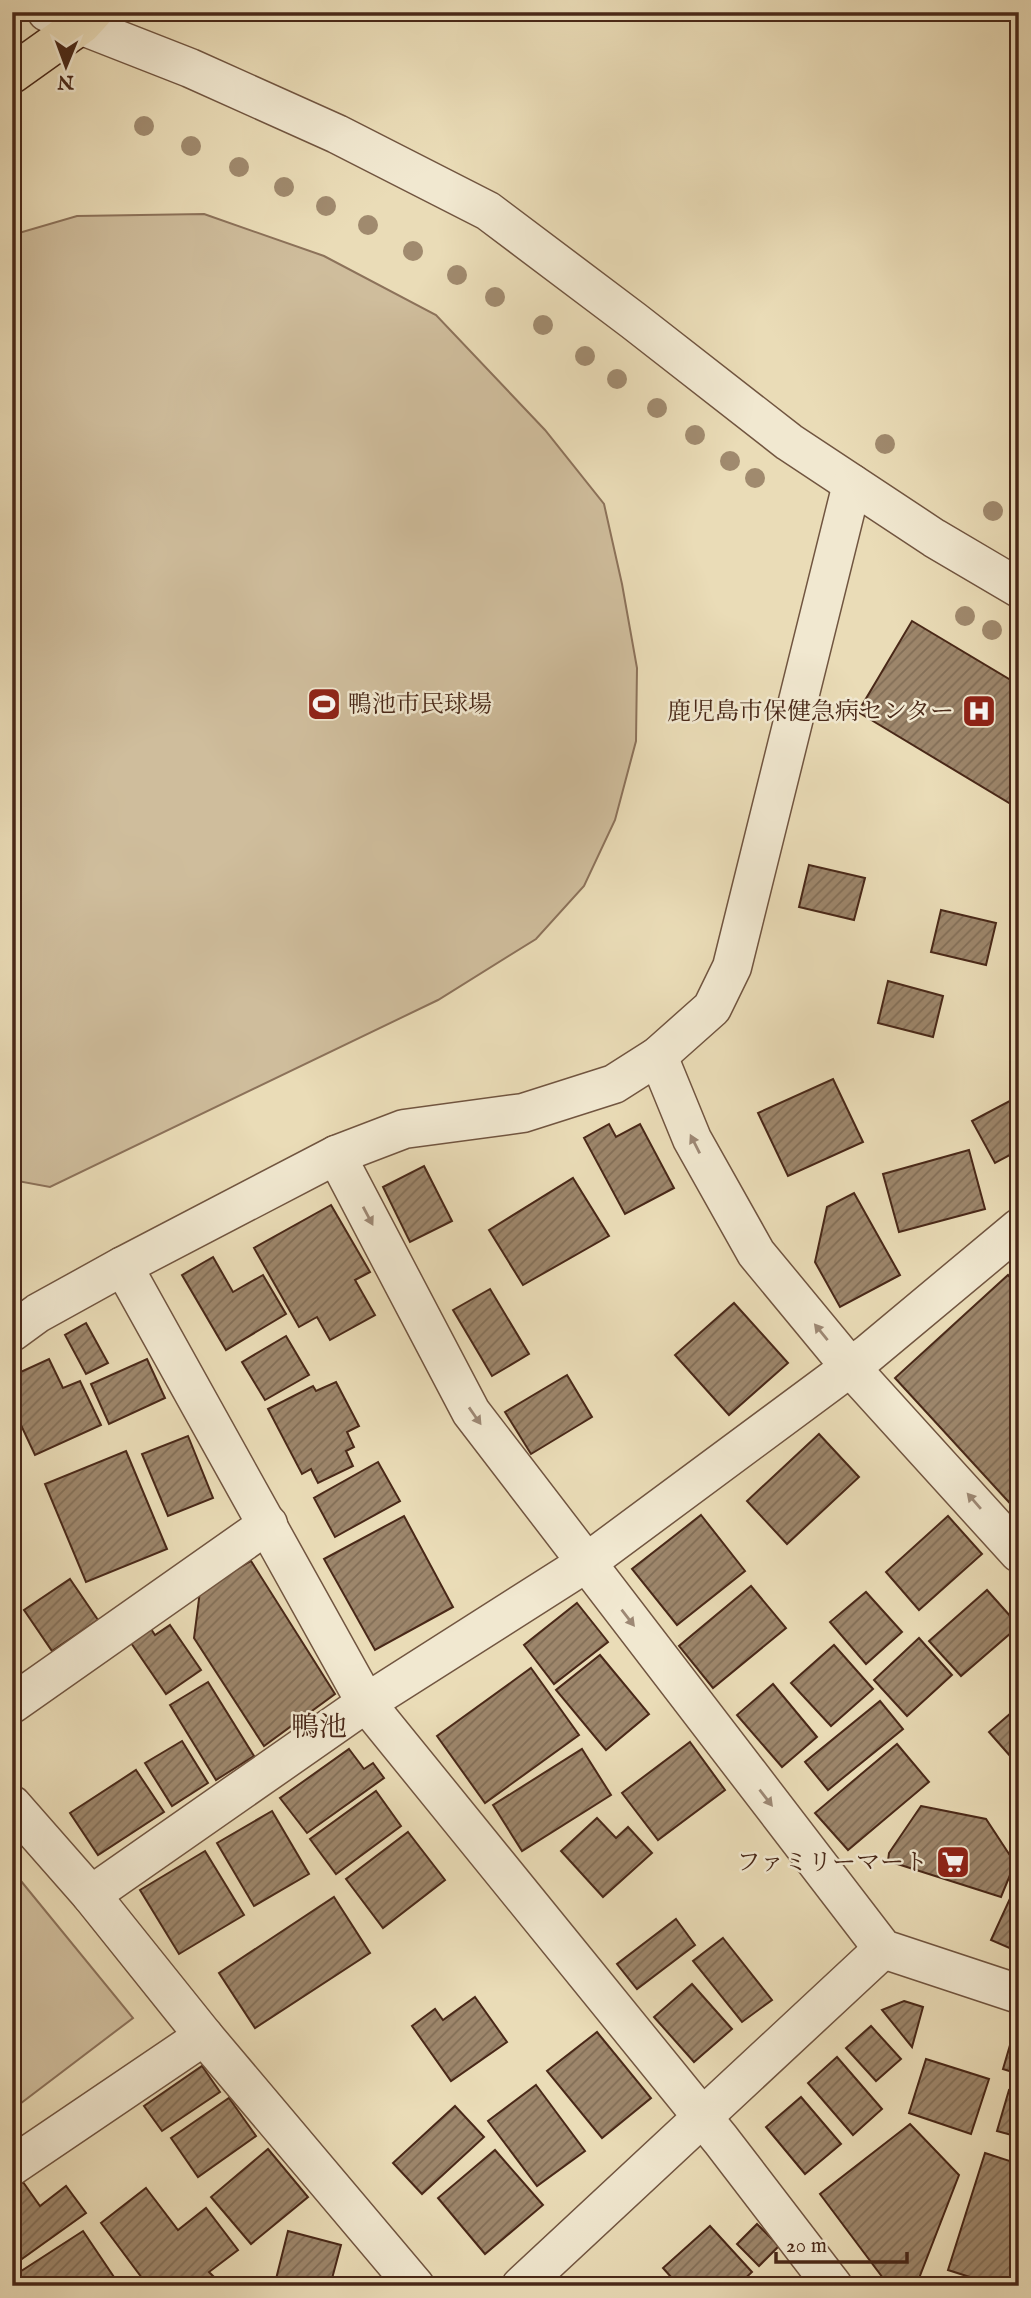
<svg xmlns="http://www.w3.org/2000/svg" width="1031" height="2298" viewBox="0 0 1031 2298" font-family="'IM FELL English','Noto Serif JP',serif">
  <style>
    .pitch { fill: #cfbd9c; stroke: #8c725a; stroke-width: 2 }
    .building { fill: url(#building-hatch); stroke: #492818; stroke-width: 2 }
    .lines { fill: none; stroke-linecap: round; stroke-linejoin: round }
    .minor-casing { stroke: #715540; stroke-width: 41 }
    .highway-casing { stroke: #492818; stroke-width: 41 }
    .minor { stroke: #f1e8d0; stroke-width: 38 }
    .highway { stroke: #eadcb7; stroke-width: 38 }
    .tree { fill: #a08a6e }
    .oneway { fill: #9d8874 }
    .labels { text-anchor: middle; stroke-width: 5; stroke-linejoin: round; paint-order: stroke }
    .poi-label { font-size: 24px; fill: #492818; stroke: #f1e8d0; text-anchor: end }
    .quarter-label { font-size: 28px; fill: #492818; stroke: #f1e8d0 }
  </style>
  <defs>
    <pattern id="building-hatch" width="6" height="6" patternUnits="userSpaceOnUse" patternTransform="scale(1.75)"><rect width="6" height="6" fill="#9d866b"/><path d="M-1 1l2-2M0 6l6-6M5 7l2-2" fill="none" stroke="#826e57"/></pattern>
  </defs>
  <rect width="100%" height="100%" fill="#eadcb7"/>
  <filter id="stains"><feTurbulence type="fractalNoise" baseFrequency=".00286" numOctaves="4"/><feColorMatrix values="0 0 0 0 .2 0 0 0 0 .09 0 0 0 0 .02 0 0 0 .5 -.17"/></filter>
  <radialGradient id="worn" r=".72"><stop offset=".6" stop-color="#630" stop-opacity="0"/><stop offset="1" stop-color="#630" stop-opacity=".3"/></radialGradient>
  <!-- pitch -->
  <g class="pitch">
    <polygon points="204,214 324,256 436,315 545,430 604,504 622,584 637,668 636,741 615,820 584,886 536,939 438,1000 50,1187 12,1180 12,235 77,216"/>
    <polygon points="12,1870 133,2018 12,2110"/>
  </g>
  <!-- building -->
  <g class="building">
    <polygon points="912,621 1019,685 1019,809 858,712"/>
    <polygon points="809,865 865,878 854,920 799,907"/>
    <polygon points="941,910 996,923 986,965 931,952"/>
    <polygon points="888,981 943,996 933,1037 878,1023"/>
    <polygon points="833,1079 863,1142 788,1176 758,1113"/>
    <polygon points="1019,1096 1019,1150 995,1163 972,1121"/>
    <polygon points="609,1124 616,1137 640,1124 674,1188 625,1214 584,1138"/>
    <polygon points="969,1150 985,1209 899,1232 883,1174"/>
    <polygon points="424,1166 452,1221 410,1242 383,1187"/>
    <polygon points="573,1178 609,1236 523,1285 489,1230"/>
    <polygon points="854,1193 900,1275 840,1307 815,1262 827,1207"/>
    <polygon points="331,1205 370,1272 355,1280 375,1315 330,1340 317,1317 299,1327 254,1248"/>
    <polygon points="213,1257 233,1292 263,1275 286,1314 226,1350 182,1275"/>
    <polygon points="1008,1275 1019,1287 1019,1356 1013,1361 1011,1396 1019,1403 1019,1510 1017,1511 895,1378"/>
    <polygon points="490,1289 529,1354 492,1376 453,1310"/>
    <polygon points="734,1303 788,1363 729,1415 675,1355"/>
    <polygon points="86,1323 108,1363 86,1374 65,1335"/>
    <polygon points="286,1336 309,1375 265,1400 242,1362"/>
    <polygon points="49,1359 63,1388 80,1381 101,1425 35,1455 12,1406 12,1376"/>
    <polygon points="147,1359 165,1398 109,1424 91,1384"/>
    <polygon points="567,1375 592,1417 531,1454 505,1412"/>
    <polygon points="336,1382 359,1426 347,1432 354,1447 346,1451 353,1466 318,1483 311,1469 302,1474 268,1409 313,1386 316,1391"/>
    <polygon points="819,1434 859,1477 787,1544 747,1501"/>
    <polygon points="188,1436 213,1498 168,1516 142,1454"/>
    <polygon points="126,1451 167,1549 86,1582 45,1484"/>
    <polygon points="378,1462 400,1501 335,1537 314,1498"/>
    <polygon points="701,1515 745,1571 677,1625 632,1569"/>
    <polygon points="404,1516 453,1607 375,1650 324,1559"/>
    <polygon points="948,1516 982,1554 919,1610 886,1572"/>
    <polygon points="251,1561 335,1694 264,1746 194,1638 200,1591"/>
    <polygon points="70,1579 98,1620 52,1651 24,1610"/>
    <polygon points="751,1586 786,1628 713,1688 679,1646"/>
    <polygon points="987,1590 1019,1626 961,1676 929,1641"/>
    <polygon points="866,1592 902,1632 866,1664 830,1622"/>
    <polygon points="577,1603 608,1642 554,1684 524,1645"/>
    <polygon points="170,1625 201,1670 166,1694 129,1640 149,1626 155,1635"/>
    <polygon points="919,1638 952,1675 907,1716 874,1680"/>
    <polygon points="834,1645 873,1689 831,1726 791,1683"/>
    <polygon points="600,1655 649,1714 606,1750 556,1690"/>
    <polygon points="531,1668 579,1735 485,1803 437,1736"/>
    <polygon points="208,1682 254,1756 216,1780 170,1705"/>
    <polygon points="773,1684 817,1737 782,1767 737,1715"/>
    <polygon points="880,1701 903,1729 828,1790 805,1762"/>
    <polygon points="1019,1706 1019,1766 989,1732"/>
    <polygon points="182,1741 208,1783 172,1806 145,1763"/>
    <polygon points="690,1742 725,1790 658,1840 622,1793"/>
    <polygon points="897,1744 929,1782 848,1850 815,1813"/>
    <polygon points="349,1749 364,1769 373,1763 384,1778 307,1833 280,1798"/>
    <polygon points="582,1749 611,1795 522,1851 493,1805"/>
    <polygon points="136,1770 164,1812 98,1855 70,1813"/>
    <polygon points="376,1791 401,1826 336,1874 310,1839"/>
    <polygon points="921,1806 986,1819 1015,1863 1001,1897 888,1861 889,1853"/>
    <polygon points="272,1811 309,1874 254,1906 217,1843"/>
    <polygon points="597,1818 616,1838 628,1827 652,1853 603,1897 561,1851"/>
    <polygon points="408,1832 445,1880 383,1928 346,1879"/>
    <polygon points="205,1851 244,1915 179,1954 140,1890"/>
    <polygon points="1019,1879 1019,1952 991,1940"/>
    <polygon points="334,1897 370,1953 255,2028 219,1973"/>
    <polygon points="676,1919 695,1945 637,1989 617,1964"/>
    <polygon points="723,1938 772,2000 742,2022 693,1961"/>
    <polygon points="692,1984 732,2029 694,2062 654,2017"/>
    <polygon points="475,1997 507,2042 451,2081 412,2026 435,2009 443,2020"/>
    <polygon points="904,2001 923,2007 912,2047 882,2010"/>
    <polygon points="871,2026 901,2059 876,2081 846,2048"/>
    <polygon points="1015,2028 1019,2029 1019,2074 1003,2069"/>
    <polygon points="597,2032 651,2098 602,2138 547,2071"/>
    <polygon points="837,2057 882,2109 853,2135 808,2083"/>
    <polygon points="926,2059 989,2079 971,2134 909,2113"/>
    <polygon points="202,2066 220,2092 162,2131 144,2106"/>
    <polygon points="536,2085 585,2151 537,2186 488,2121"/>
    <polygon points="1009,2090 1019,2093 1019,2137 997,2131"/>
    <polygon points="801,2097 841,2144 805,2174 766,2127"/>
    <polygon points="229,2098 256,2136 198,2177 171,2138"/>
    <polygon points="455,2106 484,2137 422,2194 393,2163"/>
    <polygon points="910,2124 959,2175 916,2286 889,2286 820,2194"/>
    <polygon points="268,2149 308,2197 251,2244 211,2197"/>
    <polygon points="495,2150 543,2205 485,2254 438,2198"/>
    <polygon points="985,2153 1019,2164 1019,2286 998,2286 948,2270"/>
    <polygon points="23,2182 40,2206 66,2186 86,2213 12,2266 12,2190"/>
    <polygon points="146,2188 178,2230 206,2208 238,2250 209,2272 215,2278 204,2286 148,2286 101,2223"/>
    <polygon points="757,2224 779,2246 759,2266 737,2244"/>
    <polygon points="710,2226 752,2272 737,2286 679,2286 663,2268"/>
    <polygon points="83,2231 120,2286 13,2286 12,2277"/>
    <polygon points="288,2231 341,2245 330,2286 300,2286 276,2279"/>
  </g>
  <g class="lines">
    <!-- minor casing -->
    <g class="minor-casing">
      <g id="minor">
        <polyline points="47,12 190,68 337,134 488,211 634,321 789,442 934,538 1019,588"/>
        <polyline points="658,1056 692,1139 756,1253 851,1368 1019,1553"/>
        <polyline points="336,1155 471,1412 883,1949 1019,1994"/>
        <polyline points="123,1266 366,1703 721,2140 833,2286"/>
        <polyline points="12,1332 38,1313 123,1266 336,1155 404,1129 523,1113 614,1084 658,1056 712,1008 732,967 852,484"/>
        <polyline points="12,1704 268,1524"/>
        <polyline points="12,1805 91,1895 204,2036 415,2286"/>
        <polyline points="91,1895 366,1703 586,1563 868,1354 1019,1228"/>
        <polyline points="12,2166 204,2036"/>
        <polyline points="521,2286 883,1949"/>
      </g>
    </g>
    <!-- highway casing -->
    <g class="highway-casing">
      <polyline id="highway" points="12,74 82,24 93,12"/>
    </g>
    <!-- minor -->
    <use href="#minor" class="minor"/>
    <!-- highway -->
    <use href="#highway" class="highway"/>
  </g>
  <!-- trees -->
  <g class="tree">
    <circle cx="144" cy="126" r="10"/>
    <circle cx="191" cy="146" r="10"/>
    <circle cx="239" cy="167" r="10"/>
    <circle cx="284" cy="187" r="10"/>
    <circle cx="326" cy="206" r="10"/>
    <circle cx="368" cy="225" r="10"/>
    <circle cx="413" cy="251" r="10"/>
    <circle cx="457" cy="275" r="10"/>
    <circle cx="495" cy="297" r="10"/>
    <circle cx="543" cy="325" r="10"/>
    <circle cx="585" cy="356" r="10"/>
    <circle cx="617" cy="379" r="10"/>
    <circle cx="657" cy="408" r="10"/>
    <circle cx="695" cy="435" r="10"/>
    <circle cx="885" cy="444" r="10"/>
    <circle cx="730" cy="461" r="10"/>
    <circle cx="755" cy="478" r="10"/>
    <circle cx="993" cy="511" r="10"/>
    <circle cx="965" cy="616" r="10"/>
    <circle cx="992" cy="630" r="10"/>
  </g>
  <!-- one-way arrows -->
  <defs><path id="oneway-solid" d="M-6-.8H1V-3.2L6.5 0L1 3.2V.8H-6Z" transform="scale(1.75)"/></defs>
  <g class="oneway">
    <use href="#oneway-solid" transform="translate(695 1144) rotate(-117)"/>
    <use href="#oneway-solid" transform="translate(368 1216) rotate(62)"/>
    <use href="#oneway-solid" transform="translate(821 1332) rotate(-129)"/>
    <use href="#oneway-solid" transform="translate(475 1416) rotate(55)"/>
    <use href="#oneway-solid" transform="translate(974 1501) rotate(-131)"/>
    <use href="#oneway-solid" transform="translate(628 1618) rotate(52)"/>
    <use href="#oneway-solid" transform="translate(766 1798) rotate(52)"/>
  </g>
  <!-- icons -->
  <defs>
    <g id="stadium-square" transform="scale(1.75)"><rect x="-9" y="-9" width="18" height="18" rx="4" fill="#8f2418" stroke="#f1e8d0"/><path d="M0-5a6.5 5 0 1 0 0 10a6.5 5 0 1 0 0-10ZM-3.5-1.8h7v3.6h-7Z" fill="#fff"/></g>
    <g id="hospital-square" transform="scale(1.75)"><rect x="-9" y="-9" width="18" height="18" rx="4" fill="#8f2418" stroke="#f1e8d0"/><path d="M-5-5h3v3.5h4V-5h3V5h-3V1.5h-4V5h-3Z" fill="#fff"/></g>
    <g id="supermarket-square" transform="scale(1.75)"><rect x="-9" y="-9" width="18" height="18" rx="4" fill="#8f2418" stroke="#f1e8d0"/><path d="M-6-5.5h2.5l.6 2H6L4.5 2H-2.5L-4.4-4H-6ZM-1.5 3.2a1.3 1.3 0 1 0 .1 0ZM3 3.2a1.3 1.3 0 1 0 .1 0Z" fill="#fff"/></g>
  </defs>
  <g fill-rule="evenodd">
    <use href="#stadium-square" x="324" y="704"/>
    <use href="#hospital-square" x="979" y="711"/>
    <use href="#supermarket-square" x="953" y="1862"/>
  </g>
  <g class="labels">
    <!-- poi labels -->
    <g class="poi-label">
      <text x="348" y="712" text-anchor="start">鴨池市民球場</text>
      <text x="954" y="719">鹿児島市保健急病センター</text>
      <text x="928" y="1870">ファミリーマート</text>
    </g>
    <!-- quarter labels -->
    <g class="quarter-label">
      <text x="319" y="1736">鴨池</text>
    </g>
  </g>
  <!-- margin -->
  <rect width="1031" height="2298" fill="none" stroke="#eadcb7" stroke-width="42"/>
  <rect x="14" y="14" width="1003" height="2270" fill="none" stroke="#492818" stroke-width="3.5"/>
  <rect x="21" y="21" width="989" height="2256" fill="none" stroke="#492818" stroke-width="2"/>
  <!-- north arrow -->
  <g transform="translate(66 66) rotate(181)" stroke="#f1e8d0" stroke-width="5" paint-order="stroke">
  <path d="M0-5L12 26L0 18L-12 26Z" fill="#492818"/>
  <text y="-10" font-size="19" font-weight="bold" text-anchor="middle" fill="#492818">N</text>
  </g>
  <!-- scale -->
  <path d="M776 2252v10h131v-10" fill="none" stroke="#492818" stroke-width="3.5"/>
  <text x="786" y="2252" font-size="21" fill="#492818" stroke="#f1e8d0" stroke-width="5" paint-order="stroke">20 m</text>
  <rect width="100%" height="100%" filter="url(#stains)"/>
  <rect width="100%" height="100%" fill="url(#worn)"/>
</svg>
